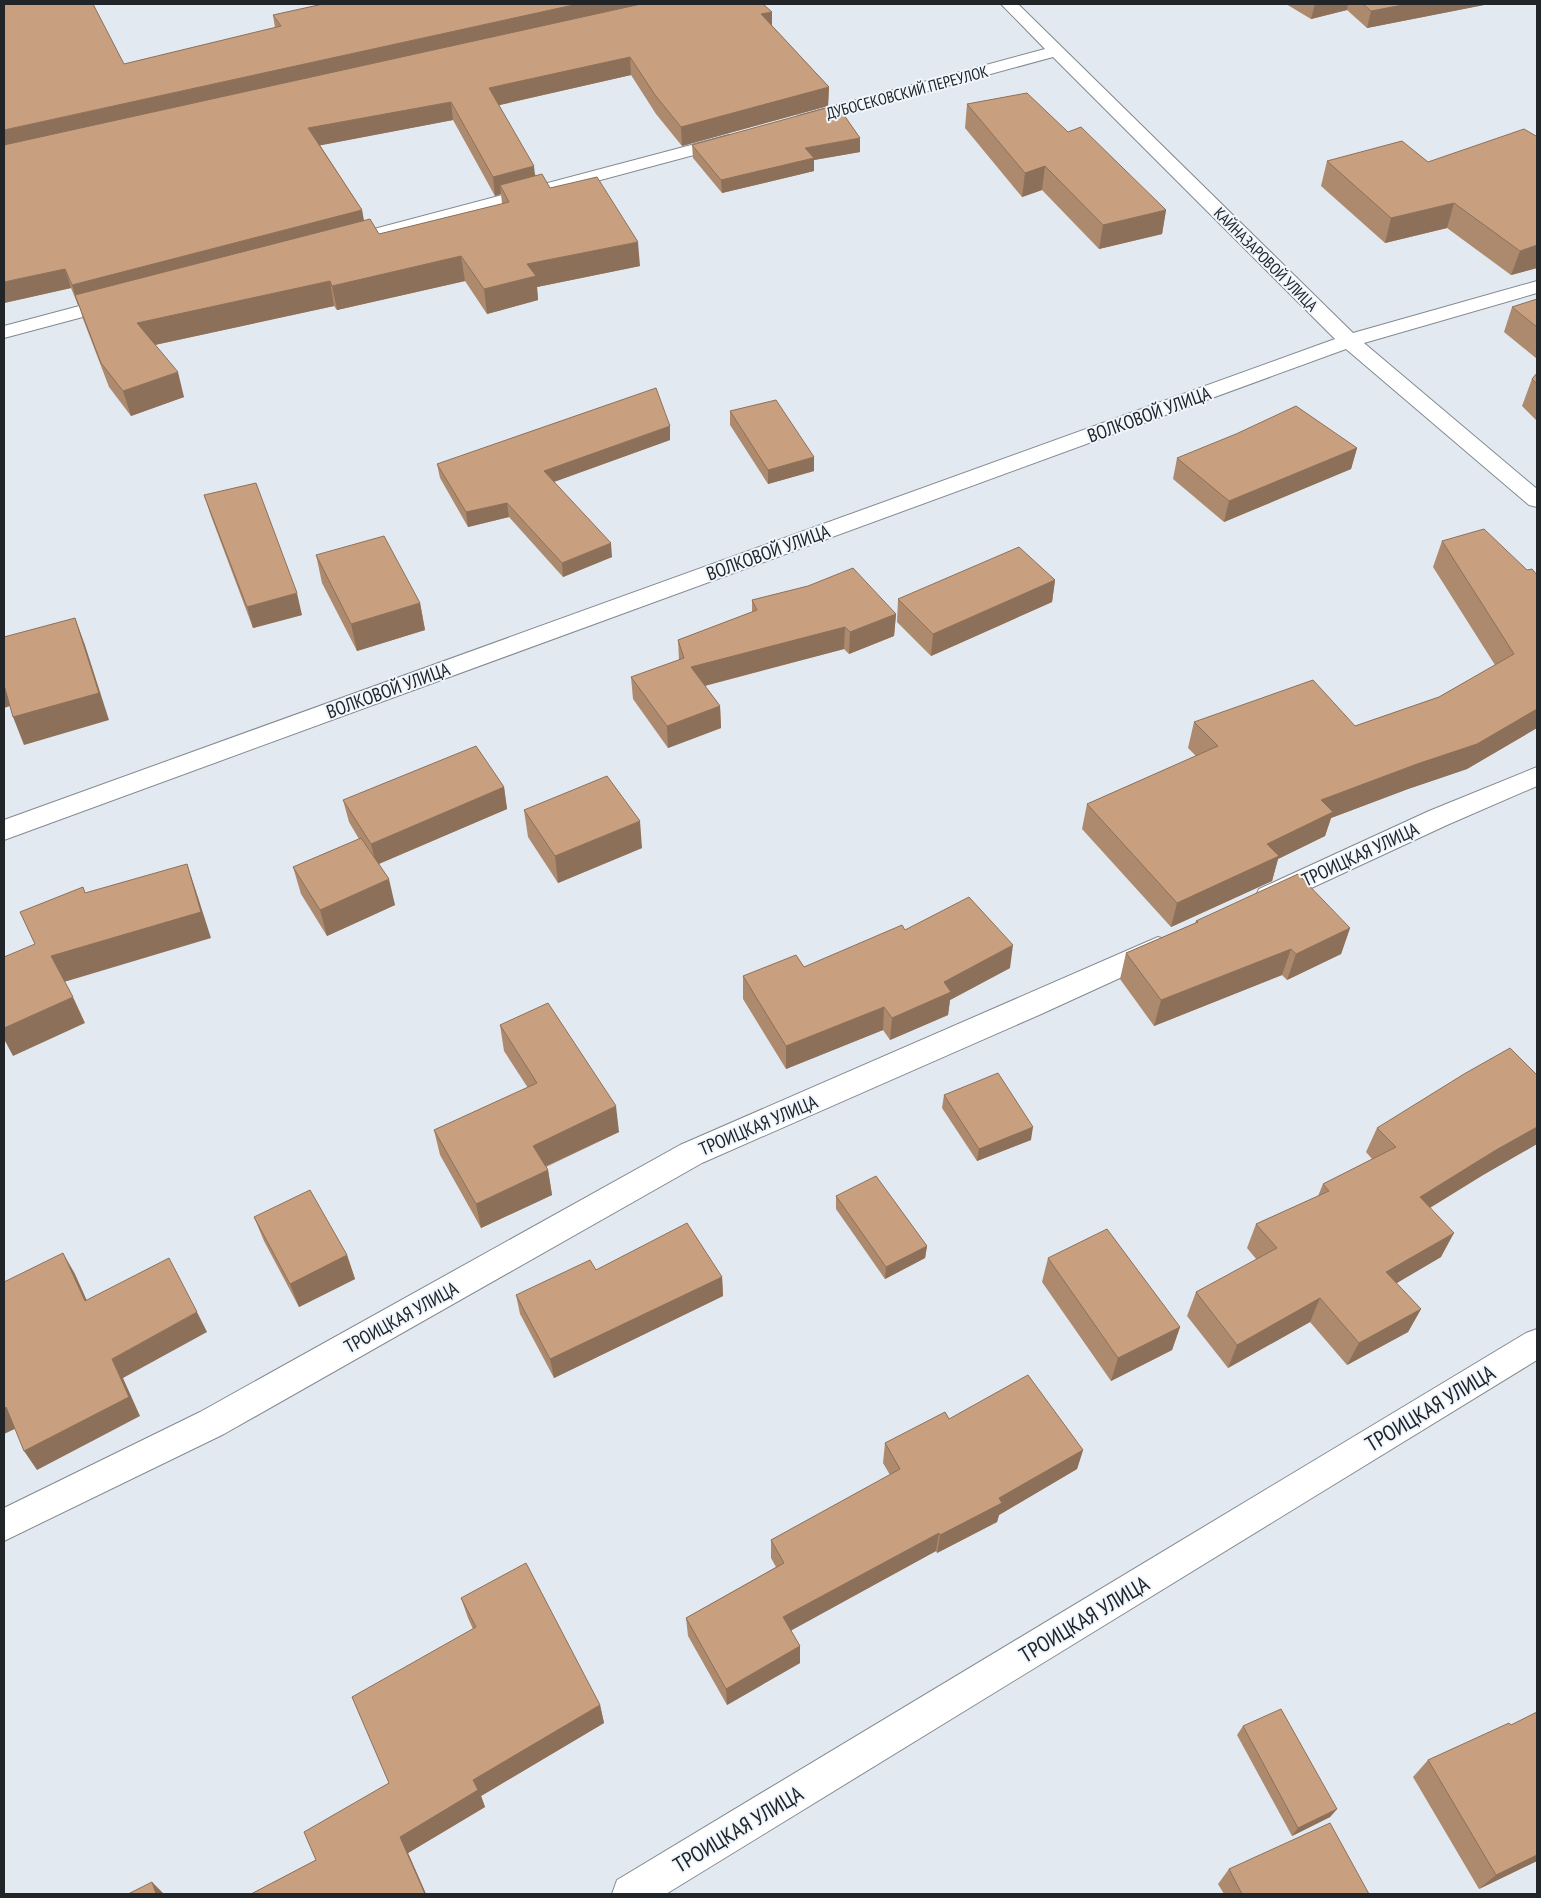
<svg xmlns="http://www.w3.org/2000/svg" width="1541" height="1898" viewBox="0 0 1541 1898" font-family="'PT Sans Narrow',sans-serif">
  <style>
    .lines { fill: none; stroke-linecap: round; stroke-linejoin: round }
    .street-casing { stroke: #838990; stroke-width: 2 }
    .street { fill: #fff; fill-rule: evenodd }
    .wall { fill: #ad8a6d; fill-rule: evenodd }
    .shaded-wall { fill: #8d7059 }
    .building { fill: #c9a07f; stroke: #8d7059 }
    .labels { text-anchor: middle; stroke-width: 4; stroke-linejoin: round; paint-order: stroke }
    .far-street-label { font-size: 16px; fill: #222527; stroke: #f0f6fe }
    .street-label { font-size: 19px; fill: #222527; stroke: #f0f6fe }
    .near-street-label { font-size: 22px; fill: #222527; stroke: #f0f6fe }
  </style>
  <rect width="100%" height="100%" fill="#e3e9f1"/>
  <g class="lines">
    <!-- street casing -->
    <g class="street-casing">
      <g id="street">
        <polygon points="1001,4 1018,4 1353,333 1537,281 1537,293 1364,343 1537,489 1537,507 1529,505 1346,349 4,840 4,820 1335,339 1053,57 804,125 798,124 795,120 798,116 1045,49"/>
        <polygon points="729,135 735,136 738,140 735,144 343,249 336,247 333,243 336,239"/>
        <polygon points="117,296 124,298 127,302 124,306 4,338 4,326"/>
        <polygon points="1537,767 1537,786 1447,825 1279,903 1269,906 1259,903 1256,896 1259,889 1429,811"/>
        <polygon points="1158,937 1168,940 1172,948 1168,956 1039,1015 702,1163 224,1434 4,1541 4,1508 200,1412 680,1145"/>
        <polygon points="1537,1329 1537,1360 666,1894 612,1894 617,1880 1526,1333"/>
      </g>
    </g>
    <!-- street -->
    <use href="#street" class="street"/>
  </g>
  <!-- wall -->
  <g class="wall">
    <path d="M318 4H763L772 26 829 87 828 106 682 146 656 114 631 75 499 105 536 176 640 266 537 287 538 300 487 314 465 281 337 310 334 306 155 345 184 397 131 416 109 387 83 319 79 305H78L71 288 4 303 124 64 275 28 273 15 319 5ZM453 120 495 196 501 194 502 204 379 234 364 220 362 210 320 145Z"/>
    <polygon points="1286,4 1489,4 1367,28 1347,10 1311,19"/>
    <polygon points="967,104 1068,132 1166,210 1162,234 1099,249 1042,190 1022,197 965,128"/>
    <polygon points="692,145 860,152 814,160 814,171 722,193 693,158"/>
    <polygon points="1327,161 1428,162 1537,268 1511,275 1447,228 1385,243 1321,186"/>
    <polygon points="1537,299 1537,359 1504,332 1512,307"/>
    <polygon points="1537,373 1537,421 1522,406 1532,379"/>
    <polygon points="730,411 814,471 768,484 730,425"/>
    <polygon points="670,440 554,482 612,557 563,577 509,517 468,527 440,478 437,464"/>
    <polygon points="1357,448 1351,469 1224,522 1173,479 1177,458"/>
    <polygon points="204,495 302,615 253,628 211,516"/>
    <polygon points="1442,541 1527,570 1537,575 1537,728 1467,769 1408,789 1331,818 1325,836 1278,859 1272,881 1171,927 1082,829 1087,804 1196,756 1188,748 1194,722 1355,726 1439,697 1495,665 1433,567"/>
    <polygon points="316,555 420,603 425,630 357,651 322,583"/>
    <polygon points="1055,580 1052,602 931,656 897,622 898,599"/>
    <polygon points="752,600 896,614 894,636 849,654 844,649 705,686 720,706 721,728 668,748 633,699 631,677 679,660 678,640 752,612"/>
    <polygon points="504,787 507,809 379,864 395,905 327,936 301,894 293,867 359,839 349,822 343,800"/>
    <polygon points="524,810 642,848 558,883 528,837"/>
    <polygon points="1196,921 1350,928 1341,954 1287,980 1282,975 1154,1026 1120,979 1126,953 1195,923"/>
    <polygon points="905,930 1010,968 950,1000 948,1015 890,1040 883,1030 786,1069 743,999 743,976 804,967"/>
    <polygon points="500,1025 619,1132 546,1167 548,1170 552,1195 481,1228 440,1155 434,1130 528,1088 504,1051"/>
    <polygon points="1537,1075 1537,1144 1483,1175 1430,1208 1441,1257 1396,1283 1421,1309 1408,1332 1347,1365 1310,1322 1228,1368 1187,1316 1196,1292 1257,1260 1247,1248 1256,1224 1318,1196 1323,1184 1372,1159 1366,1152 1377,1128"/>
    <polygon points="944,1095 1031,1140 977,1161 942,1108"/>
    <polygon points="836,1196 927,1246 925,1258 885,1279 836,1209"/>
    <polygon points="254,1217 347,1255 355,1279 299,1307 264,1241"/>
    <polygon points="1048,1258 1180,1327 1172,1350 1111,1381 1042,1282"/>
    <polygon points="596,1270 722,1277 723,1296 554,1378 520,1314 516,1295"/>
    <polygon points="949,1419 1083,1450 1077,1469 999,1515 997,1522 937,1553 936,1551 791,1630 800,1646 800,1663 727,1705 688,1636 686,1618 776,1567 771,1558 771,1540 890,1475 883,1463 885,1443"/>
    <polygon points="461,1598 600,1705 604,1723 481,1796 485,1807 408,1853 426,1894 251,1894 316,1860 389,1783 473,1629 468,1618"/>
    <polygon points="1537,1712 1537,1861 1479,1889 1413,1777 1428,1760 1511,1725"/>
    <polygon points="1243,1726 1337,1809 1330,1817 1292,1836 1237,1735"/>
    <polygon points="1229,1869 1369,1894 1224,1894 1218,1884"/>
  </g>
  <!-- shaded-wall -->
  <g class="shaded-wall">
    <polygon points="578,4 662,4 4,150 4,130"/>
    <polygon points="1315,4 1348,4 1347,10 1311,19"/>
    <polygon points="1408,4 1489,4 1367,28 1371,11"/>
    <polygon points="772,12 772,31 761,14"/>
    <polygon points="630,57 631,75 491,107 489,88"/>
    <polygon points="829,87 828,106 682,146 681,127"/>
    <polygon points="451,102 453,120 312,147 308,128"/>
    <polygon points="860,138 860,152 814,160 814,171 722,193 721,180 805,148"/>
    <polygon points="534,166 536,185 500,185 501,194 495,196 493,177"/>
    <polygon points="1045,166 1042,190 1022,197 1025,173"/>
    <polygon points="1454,203 1447,228 1385,243 1391,218"/>
    <polygon points="362,210 365,230 75,295 79,305 78,305 72,285"/>
    <polygon points="1166,210 1162,234 1099,249 1103,225"/>
    <polygon points="638,242 640,266 537,287 538,300 487,314 484,289 527,264"/>
    <polygon points="1537,245 1537,268 1511,275 1520,251"/>
    <polygon points="461,256 465,281 337,310 332,286"/>
    <polygon points="65,269 71,288 4,303 4,282"/>
    <polygon points="330,281 334,306 145,347 137,323"/>
    <polygon points="178,372 184,397 131,416 123,391"/>
    <polygon points="670,426 670,440 545,485 544,471"/>
    <polygon points="1357,448 1351,469 1224,522 1229,501"/>
    <polygon points="814,457 814,471 768,484 768,470"/>
    <polygon points="507,503 509,517 468,527 466,512"/>
    <polygon points="611,543 612,557 563,577 562,563"/>
    <polygon points="1055,580 1052,602 931,656 933,634"/>
    <polygon points="297,593 302,615 253,628 247,607"/>
    <polygon points="420,603 425,630 357,651 351,624"/>
    <polygon points="896,614 894,636 849,654 850,632"/>
    <polygon points="75,618 85,645 109,720 24,745 13,717"/>
    <polygon points="845,627 844,649 692,689 691,667"/>
    <polygon points="4,683 13,705 4,708"/>
    <polygon points="720,706 721,728 668,748 667,726"/>
    <polygon points="1537,709 1537,728 1467,769 1408,789 1331,818 1325,836 1278,859 1272,881 1171,927 1177,903 1267,844 1321,800"/>
    <polygon points="504,787 507,809 376,865 371,844"/>
    <polygon points="640,821 642,848 558,883 555,856"/>
    <polygon points="187,864 196,891 211,938 64,982 51,956"/>
    <polygon points="389,879 395,905 327,936 320,910"/>
    <polygon points="1350,928 1341,954 1287,980 1296,954"/>
    <polygon points="1013,945 1010,968 950,1000 948,1015 890,1040 892,1018 944,982"/>
    <polygon points="1291,949 1282,975 1154,1026 1161,1000"/>
    <polygon points="73,997 85,1023 13,1056 4,1039 4,1028"/>
    <polygon points="884,1007 883,1030 786,1069 786,1046"/>
    <polygon points="616,1106 619,1132 537,1170 533,1146"/>
    <polygon points="1033,1127 1031,1140 977,1161 979,1149"/>
    <polygon points="1537,1127 1537,1144 1483,1175 1408,1221 1420,1197 1496,1150"/>
    <polygon points="548,1170 552,1195 481,1228 476,1204"/>
    <polygon points="1454,1233 1441,1257 1375,1296 1386,1272"/>
    <polygon points="927,1246 925,1258 885,1279 886,1267"/>
    <polygon points="63,1253 75,1274 96,1321 85,1301"/>
    <polygon points="347,1255 355,1279 299,1307 290,1284"/>
    <polygon points="722,1277 723,1296 554,1378 550,1359"/>
    <polygon points="1320,1298 1310,1322 1228,1368 1237,1345"/>
    <polygon points="1421,1309 1408,1332 1347,1365 1359,1343"/>
    <polygon points="197,1312 207,1332 123,1378 140,1416 37,1470 24,1451 112,1359"/>
    <polygon points="1180,1327 1172,1350 1111,1381 1118,1358"/>
    <polygon points="6,1407 19,1427 4,1434 4,1409"/>
    <polygon points="1083,1450 1077,1469 999,1515 997,1522 937,1553 940,1535 999,1498"/>
    <polygon points="939,1533 936,1551 783,1635 783,1617"/>
    <polygon points="800,1646 800,1663 727,1705 726,1689"/>
    <polygon points="600,1705 604,1723 481,1796 485,1807 408,1853 426,1894 425,1894 400,1837 473,1780"/>
    <polygon points="1337,1809 1330,1817 1292,1836 1298,1828"/>
    <polygon points="1537,1855 1537,1861 1479,1889 1496,1875"/>
    <polygon points="152,1882 164,1894 156,1894"/>
  </g>
  <!-- building -->
  <g class="building">
    <polygon points="4,4 93,4 124,64 281,26 273,15 323,4 578,4 4,130"/>
    <polygon points="641,4 763,4 772,12 761,14 829,87 681,127 655,95 630,57 489,88 534,166 493,177 451,102 308,128 362,210 72,285 65,269 4,282 4,145"/>
    <polygon points="1363,4 1408,4 1371,11"/>
    <polygon points="1027,93 1068,132 1081,127 1166,210 1103,225 1045,166 1025,173 967,104"/>
    <polygon points="837,105 860,138 805,148 814,158 721,180 692,145"/>
    <polygon points="1524,129 1536,136 1537,135 1537,245 1520,251 1454,203 1391,218 1327,161 1402,141 1428,162"/>
    <polygon points="542,174 550,188 597,177 638,242 527,264 536,276 484,289 461,256 332,286 330,281 137,323 178,372 123,391 101,363 75,295 370,219 379,234 509,202 500,185"/>
    <polygon points="1537,299 1537,327 1512,307"/>
    <polygon points="1537,373 1537,384 1532,379"/>
    <polygon points="656,388 670,426 544,471 611,543 562,563 507,503 466,512 437,464"/>
    <polygon points="776,400 814,457 768,470 730,411"/>
    <polygon points="1296,406 1357,448 1229,501 1177,458 1236,434"/>
    <polygon points="256,483 297,593 247,607 204,495"/>
    <polygon points="1484,529 1527,570 1532,569 1537,575 1537,709 1477,744 1417,764 1321,800 1333,812 1267,844 1279,856 1177,903 1087,804 1218,746 1194,722 1313,680 1355,726 1439,697 1514,654 1442,541"/>
    <polygon points="384,536 420,603 351,624 316,555"/>
    <polygon points="1019,547 1055,580 933,634 898,599"/>
    <polygon points="853,568 896,614 850,632 845,627 691,667 720,706 667,726 631,677 684,658 678,640 757,610 752,600 808,586"/>
    <polygon points="75,618 99,693 13,717 4,685 4,637"/>
    <polygon points="476,746 504,787 371,844 343,800"/>
    <polygon points="607,776 640,821 555,856 524,810"/>
    <polygon points="361,838 389,879 320,910 293,867"/>
    <polygon points="187,864 201,912 51,956 73,997 4,1028 4,957 35,944 20,912 83,887 85,893"/>
    <polygon points="1298,874 1350,928 1296,954 1291,949 1161,1000 1126,953 1198,922 1196,921"/>
    <polygon points="969,897 1013,945 944,982 951,992 892,1018 884,1007 786,1046 743,976 796,955 804,967 902,925 905,930"/>
    <polygon points="548,1003 616,1106 533,1146 548,1170 476,1204 434,1130 537,1083 500,1025"/>
    <polygon points="1510,1048 1537,1075 1537,1127 1496,1150 1420,1197 1454,1233 1386,1272 1421,1309 1359,1343 1320,1298 1237,1345 1196,1292 1277,1248 1256,1224 1329,1191 1323,1184 1396,1147 1377,1128 1464,1074"/>
    <polygon points="998,1073 1033,1127 979,1149 944,1095"/>
    <polygon points="876,1176 927,1246 886,1267 836,1196"/>
    <polygon points="310,1190 347,1255 290,1284 254,1217"/>
    <polygon points="687,1223 722,1277 550,1359 516,1295 590,1260 596,1270"/>
    <polygon points="1107,1229 1180,1327 1118,1358 1048,1258"/>
    <polygon points="63,1253 85,1301 169,1258 197,1312 112,1359 129,1397 24,1451 6,1407 4,1409 4,1282"/>
    <polygon points="1028,1375 1083,1450 999,1498 1002,1503 940,1535 939,1533 783,1617 800,1646 726,1689 686,1618 784,1563 771,1540 900,1469 885,1443 945,1412 949,1419"/>
    <polygon points="526,1563 600,1705 473,1780 478,1790 400,1837 425,1894 251,1894 316,1860 304,1832 389,1783 352,1697 476,1627 461,1598"/>
    <polygon points="1281,1709 1337,1809 1298,1828 1243,1726"/>
    <polygon points="1537,1712 1537,1855 1496,1875 1428,1760 1509,1723 1511,1725"/>
    <polygon points="1330,1823 1369,1894 1242,1894 1229,1869"/>
    <polygon points="152,1882 156,1894 128,1894"/>
  </g>
  <g class="labels">
    <!-- far-street labels -->
    <g class="far-street-label">
      <text transform="translate(907 92) rotate(-15)" y="6">ДУБОСЕКОВСКИЙ ПЕРЕУЛОК</text>
      <text transform="translate(1266 259) rotate(45)" y="6">КАЙНАЗАРОВОЙ УЛИЦА</text>
    </g>
    <!-- street labels -->
    <g class="street-label">
      <text transform="translate(1149 414) rotate(-20)" y="7">ВОЛКОВОЙ УЛИЦА</text>
      <text transform="translate(768 552) rotate(-20)" y="7">ВОЛКОВОЙ УЛИЦА</text>
      <text transform="translate(388 690) rotate(-20)" y="7">ВОЛКОВОЙ УЛИЦА</text>
      <text transform="translate(1360 854) rotate(-25)" y="7">ТРОИЦКАЯ УЛИЦА</text>
      <text transform="translate(758 1125) rotate(-23)" y="7">ТРОИЦКАЯ УЛИЦА</text>
      <text transform="translate(401 1317) rotate(-29)" y="7">ТРОИЦКАЯ УЛИЦА</text>
    </g>
    <!-- near-street labels -->
    <g class="near-street-label">
      <text transform="translate(1430 1408) rotate(-31)" y="8">ТРОИЦКАЯ УЛИЦА</text>
      <text transform="translate(1084 1619) rotate(-31)" y="8">ТРОИЦКАЯ УЛИЦА</text>
      <text transform="translate(738 1829) rotate(-31)" y="8">ТРОИЦКАЯ УЛИЦА</text>
    </g>
  </g>
  <!-- border -->
  <rect width="1541" height="1898" fill="none" stroke="#222527" stroke-width="10"/>
</svg>
